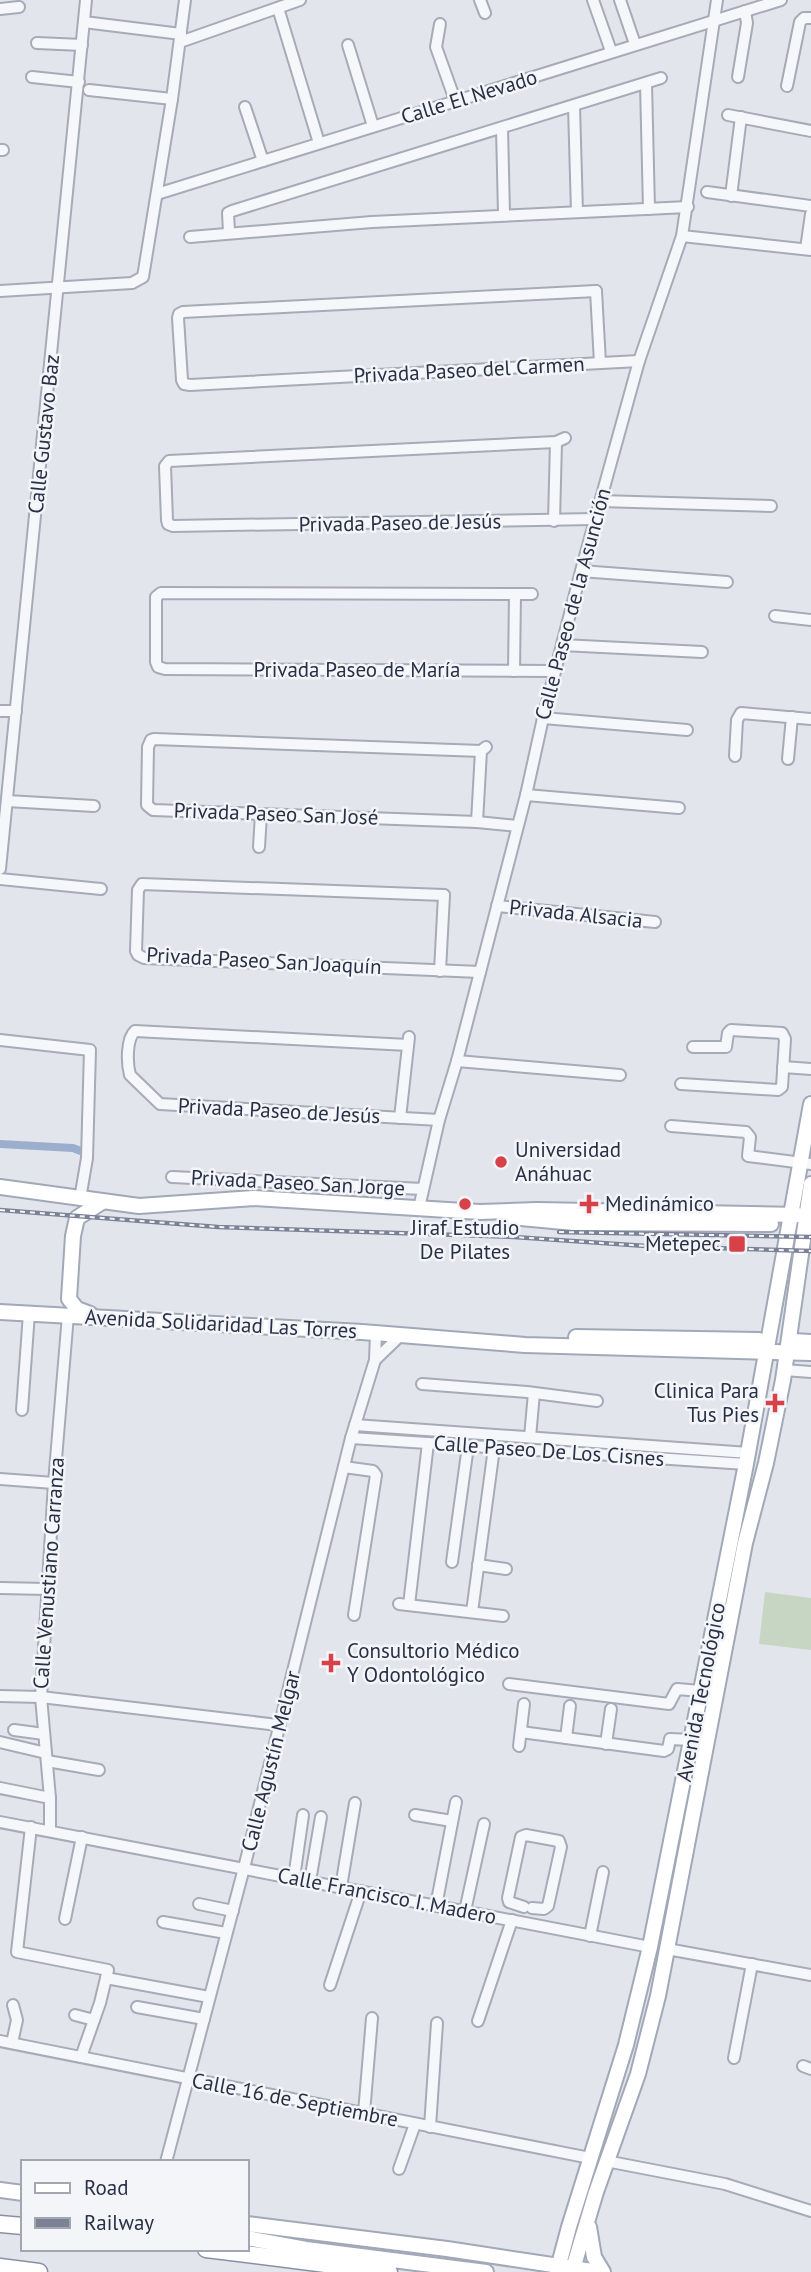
<svg xmlns="http://www.w3.org/2000/svg" width="811" height="2272" viewBox="0 0 811 2272" font-family="'PT Sans',sans-serif">
  <style>
    .green { fill: #c6d6c3 }
    .lines { fill: none; stroke-linecap: round; stroke-linejoin: round }
    .canal { stroke: #9caecd; stroke-width: 8 }
    .minor-casing { stroke: #a7abb7; stroke-width: 14 }
    .major-casing { stroke: #a1a8b8; stroke-width: 18 }
    .highway-casing { stroke: #8990a3; stroke-width: 19 }
    .minor { stroke: #f6f7fa; stroke-width: 10 }
    .major { stroke: #fff; stroke-width: 14 }
    .highway { stroke: #fff; stroke-width: 16 }
    .rail-casing { stroke: #7b8296; stroke-width: 4.5 }
    .rail { stroke: #f3f5f9; stroke-width: 2; stroke-dasharray: 5; stroke-linecap: butt }
    .poi-dot { fill: #d64248; stroke: #f3f5f9; stroke-width: 2.5 }
    .labels { text-anchor: middle; stroke-width: 5; stroke-linejoin: round; paint-order: stroke }
    .street-label { font-size: 21px; fill: #293045; stroke: #f3f5f9 }
    .poi-label { font-size: 21px; fill: #293045; stroke: #f3f5f9; text-anchor: start }
  </style>
  <rect width="100%" height="100%" fill="#e3e5ec"/>
  <!-- green -->
  <polygon class="green" points="765,1592 811,1598 811,1650 759,1644"/>
  <g class="lines">
    <!-- canal -->
    <polyline class="canal" points="0,1144 73,1148 86,1153"/>
    <!-- minor casing -->
    <g class="minor-casing">
      <g id="minor">
        <polyline points="480,0 485,13"/>
        <polyline points="593,0 611,51"/>
        <polyline points="620,0 635,44"/>
        <polyline points="278,8 319,143"/>
        <polyline points="0,9 19,7"/>
        <polyline points="84,22 181,34"/>
        <polyline points="440,24 436,47 455,100"/>
        <polyline points="180,42 300,0"/>
        <polyline points="37,43 82,45"/>
        <polyline points="348,45 373,126"/>
        <polyline points="32,77 79,82"/>
        <polyline points="738,77 747,23 745,11"/>
        <polyline points="646,84 649,209"/>
        <polyline points="787,86 800,22 804,18 811,18"/>
        <polyline points="89,90 172,99"/>
        <polyline points="574,106 577,212"/>
        <polyline points="245,107 263,161"/>
        <polyline points="728,115 811,131"/>
        <polyline points="502,128 504,214"/>
        <polyline points="0,150 3,150"/>
        <polyline points="707,192 811,206"/>
        <polyline points="157,194 781,0"/>
        <polyline points="731,196 741,117"/>
        <polyline points="229,232 228,213 232,211 661,78"/>
        <polyline points="682,236 811,250"/>
        <polyline points="190,237 372,222 688,207"/>
        <polyline points="806,249 811,214"/>
        <polyline points="0,291 132,283 143,277 172,99 185,0"/>
        <polyline points="596,291 183,312 179,314 178,318 182,380 184,384 190,385 639,361"/>
        <polyline points="596,291 600,363"/>
        <polyline points="565,438 556,442 169,461 165,466 167,520 168,524 173,526 595,519"/>
        <polyline points="600,501 771,506"/>
        <polyline points="554,521 556,442"/>
        <polyline points="581,571 727,582"/>
        <polyline points="532,594 161,593 156,597 156,662 158,667 165,669 555,671"/>
        <polyline points="775,616 811,620"/>
        <polyline points="562,645 702,652"/>
        <polyline points="514,671 515,594"/>
        <polyline points="0,711 16,711"/>
        <polyline points="543,718 687,730"/>
        <polyline points="486,747 481,751 154,739 151,740 148,747 147,805 153,810 477,822 517,826"/>
        <polyline points="735,756 737,720 741,713 811,719"/>
        <polyline points="788,759 792,717"/>
        <polyline points="526,795 679,808"/>
        <polyline points="7,801 94,806"/>
        <polyline points="477,822 481,751"/>
        <polyline points="259,847 261,814"/>
        <polyline points="0,869 86,0"/>
        <polyline points="0,879 101,889"/>
        <polyline points="444,895 142,884 138,890 136,951 138,955 144,958 480,972"/>
        <polyline points="497,906 655,922"/>
        <polyline points="440,971 444,895"/>
        <polyline points="0,1040 90,1050 87,1158 80,1199"/>
        <path d="M408 1045 135 1031C126 1039 127 1064 130 1075L160 1104 439 1120"/>
        <polyline points="457,1061 620,1075"/>
        <polyline points="783,1067 811,1069"/>
        <polyline points="681,1084 778,1090 782,1087 785,1039 782,1033 731,1030 728,1033 726,1047 693,1047"/>
        <polyline points="400,1118 409,1037"/>
        <polyline points="671,1126 746,1132 750,1137 748,1156 811,1164"/>
        <polyline points="172,1177 423,1189"/>
        <polyline points="419,1208 439,1120 457,1061 526,795 543,718 581,571 639,361 682,236 717,0"/>
        <polyline points="375,1360 400,1336"/>
        <polyline points="784,1370 811,1372"/>
        <polyline points="422,1384 527,1392 597,1401"/>
        <polyline points="22,1410 29,1313"/>
        <polyline points="355,1425 749,1453"/>
        <polyline points="530,1437 534,1393"/>
        <polyline points="351,1438 746,1464"/>
        <polyline points="344,1467 373,1471 376,1475 354,1615"/>
        <polyline points="0,1479 54,1483"/>
        <polyline points="452,1562 468,1446"/>
        <polyline points="478,1565 506,1569"/>
        <polyline points="0,1588 47,1589"/>
        <polyline points="399,1604 503,1616"/>
        <polyline points="409,1605 428,1443"/>
        <polyline points="472,1612 494,1448"/>
        <polyline points="509,1684 669,1704 677,1689 701,1691"/>
        <polyline points="0,1696 41,1697 278,1725"/>
        <polyline points="14,1730 44,1734"/>
        <polyline points="521,1732 664,1751 668,1749 670,1739 692,1740"/>
        <polyline points="566,1738 570,1706"/>
        <polyline points="0,1742 46,1753"/>
        <polyline points="606,1744 611,1709"/>
        <polyline points="519,1746 524,1704"/>
        <polyline points="47,1761 99,1770"/>
        <polyline points="0,1788 50,1798"/>
        <polyline points="415,1815 452,1821"/>
        <polyline points="0,1822 650,1947"/>
        <polyline points="31,1827 17,1952 108,1970 100,2003 81,2057"/>
        <polyline points="50,1830 50,1798 41,1697 54,1483 68,1315"/>
        <polyline points="294,1878 303,1815"/>
        <polyline points="310,1881 321,1817"/>
        <polyline points="341,1887 355,1803"/>
        <polyline points="199,1904 233,1911"/>
        <polyline points="436,1906 456,1802"/>
        <polyline points="524,1907 509,1902 508,1898 521,1837 526,1835 559,1841 561,1847 548,1906 544,1909 532,1908"/>
        <polyline points="465,1911 484,1824"/>
        <polyline points="65,1919 82,1837"/>
        <polyline points="163,1922 226,1933"/>
        <polyline points="590,1936 603,1872"/>
        <polyline points="667,1949 811,1975"/>
        <polyline points="106,1978 209,1997"/>
        <polyline points="330,1985 361,1891"/>
        <polyline points="137,2007 204,2019"/>
        <polyline points="75,2015 94,2020"/>
        <polyline points="478,2021 512,1920"/>
        <polyline points="0,2041 590,2158"/>
        <polyline points="12,2043 17,2020 13,2005"/>
        <polyline points="734,2058 752,1964"/>
        <polyline points="803,2066 811,2069"/>
        <polyline points="364,2113 372,2018"/>
        <polyline points="430,2127 437,2023"/>
        <polyline points="606,2161 725,2184 811,2211"/>
        <polyline points="166,2162 244,1868 351,1438 375,1360 376,1333"/>
        <polyline points="399,2169 415,2124"/>
      </g>
    </g>
    <!-- major casing -->
    <g class="major-casing">
      <g id="major">
        <polyline points="0,1187 139,1206 254,1198 480,1212 537,1210 798,1215"/>
        <polyline points="510,1217 574,1223 771,1224"/>
        <polyline points="0,1312 362,1332 525,1345 811,1353"/>
        <polyline points="90,1314 77,1309 69,1299 73,1236 77,1218 102,1202"/>
        <polyline points="576,1337 759,1340"/>
        <polyline points="793,1341 811,1342"/>
        <polyline points="0,2190 23,2193"/>
        <polyline points="247,2224 447,2249 599,2272"/>
        <polyline points="589,2227 594,2257 603,2272"/>
        <polyline points="247,2238 306,2249 486,2272"/>
        <polyline points="557,2272 569,2227 626,2045 650,1947 746,1464 811,1104"/>
        <polyline points="572,2272 596,2192 638,2074 658,1996 745,1543 766,1463 783,1380 811,1184"/>
      </g>
    </g>
    <!-- highway casing -->
    <g class="highway-casing">
      <g id="highway">
        <polyline points="0,2224 23,2226"/>
        <polyline points="206,2249 389,2272"/>
        <polyline points="0,2267 39,2272"/>
      </g>
    </g>
    <!-- minor -->
    <use href="#minor" class="minor"/>
    <!-- major -->
    <use href="#major" class="major"/>
    <!-- highway -->
    <use href="#highway" class="highway"/>
    <!-- rail casing -->
    <g class="rail-casing">
      <g id="rail">
        <polyline points="0,1210 218,1227 514,1237 646,1246 811,1251"/>
        <polyline points="559,1232 811,1237"/>
      </g>
    </g>
    <!-- rail -->
    <use href="#rail" class="rail"/>
  </g>
  <!-- markers -->
  <g class="poi-dot">
    <circle cx="501" cy="1162" r="7"/>
    <circle cx="465" cy="1204" r="7"/>
    <path d="M585.5 1193.5h7v7h7v7h-7v7h-7v-7h-7v-7h7z"/>
    <rect x="728" y="1235" width="18" height="18" rx="3.5"/>
    <path d="M771.5 1392.5h7v7h7v7h-7v7h-7v-7h-7v-7h7z"/>
    <path d="M327.5 1652.5h7v7h7v7h-7v7h-7v-7h-7v-7h7z"/>
  </g>
  <g class="labels">
    <!-- street labels -->
    <g class="street-label">
      <text transform="translate(469 97) rotate(-17)" y="7">Calle El Nevado</text>
      <text transform="translate(469 370) rotate(-3)" y="7">Privada Paseo del Carmen</text>
      <text transform="translate(44 434) rotate(-84)" y="7">Calle Gustavo Baz</text>
      <text transform="translate(400 523) rotate(-1)" y="7">Privada Paseo de Jesús</text>
      <text transform="translate(573 604) rotate(-75)" y="7">Calle Paseo de la Asunción</text>
      <text x="357" y="677">Privada Paseo de María</text>
      <text transform="translate(276 814) rotate(2)" y="7">Privada Paseo San José</text>
      <text transform="translate(576 914) rotate(6)" y="7">Privada Alsacia</text>
      <text transform="translate(264 961) rotate(3)" y="7">Privada Paseo San Joaquín</text>
      <text transform="translate(279 1111) rotate(3)" y="7">Privada Paseo de Jesús</text>
      <text transform="translate(298 1183) rotate(3)" y="7">Privada Paseo San Jorge</text>
      <text transform="translate(221 1324) rotate(3)" y="7">Avenida Solidaridad Las Torres</text>
      <text transform="translate(549 1451) rotate(4)" y="7">Calle Paseo De Los Cisnes</text>
      <text transform="translate(49 1573) rotate(-86)" y="7">Calle Venustiano Carranza</text>
      <text transform="translate(701 1692) rotate(-79)" y="7">Avenida Tecnológico</text>
      <text transform="translate(271 1761) rotate(-76)" y="7">Calle Agustín Melgar</text>
      <text transform="translate(387 1896) rotate(11)" y="7">Calle Francisco I. Madero</text>
      <text transform="translate(295 2100) rotate(11)" y="7">Calle 16 de Septiembre</text>
    </g>
    <!-- poi labels -->
    <g class="poi-label">
      <text x="515" y="1157">Universidad<tspan x="515" dy="24">Anáhuac</tspan></text>
      <text x="605" y="1211">Medinámico</text>
      <text x="465" y="1235" text-anchor="middle">Jiraf Estudio<tspan x="465" dy="24">De Pilates</tspan></text>
      <text x="721" y="1251" text-anchor="end">Metepec</text>
      <text x="759" y="1398" text-anchor="end">Clinica Para<tspan x="759" dy="24">Tus Pies</tspan></text>
      <text x="347" y="1658">Consultorio Médico<tspan x="347" dy="24">Y Odontológico</tspan></text>
    </g>
  </g>
  <!-- legend -->
  <rect x="21" y="2160" width="228" height="91" fill="#f3f5f9" stroke="#a2a6b1" stroke-width="2"/>
  <rect x="35" y="2183" width="35" height="10" fill="#ffffff" stroke="#a2a6b1" stroke-width="2"/>
  <text x="84" y="2195" font-size="21" fill="#293045">Road</text>
  <rect x="35" y="2218" width="35" height="10" fill="#7b8296" stroke="#a2a6b1" stroke-width="2"/>
  <text x="84" y="2230" font-size="21" fill="#293045">Railway</text>
</svg>
